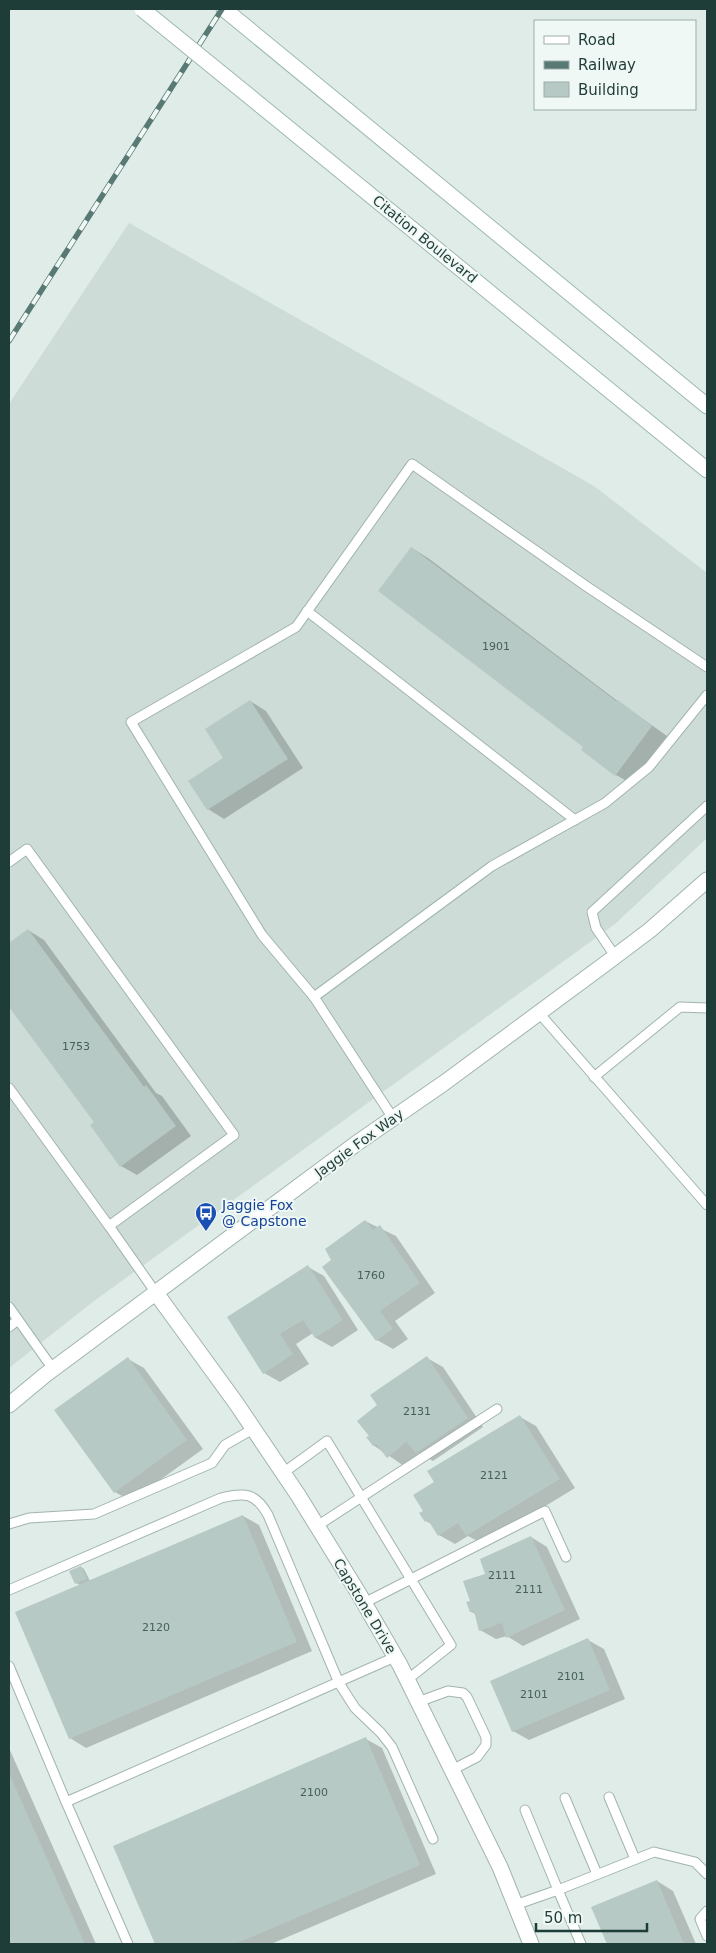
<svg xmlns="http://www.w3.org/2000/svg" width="716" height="1953" viewBox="0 0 716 1953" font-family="'DejaVu Sans',sans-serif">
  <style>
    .built { fill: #cddcd7 }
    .shadow { fill: #0003 }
    .building { fill: #b7c9c4 }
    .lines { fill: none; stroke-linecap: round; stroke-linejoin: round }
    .lane-casing { stroke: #a2b4af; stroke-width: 11 }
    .street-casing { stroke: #a2b4af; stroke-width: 17 }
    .secondary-casing { stroke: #9db8b1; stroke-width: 17 }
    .lane { stroke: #fff; stroke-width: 9 }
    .street { stroke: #fff; stroke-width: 15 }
    .secondary { stroke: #fff; stroke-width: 15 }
    .rail-casing { stroke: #597974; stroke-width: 5.5 }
    .rail { stroke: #f0f8f5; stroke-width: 4; stroke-dasharray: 11; stroke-linecap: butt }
    .secondary-bridge-casing { stroke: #9db8b1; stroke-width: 17; stroke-linecap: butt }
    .secondary-bridge { stroke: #fff; stroke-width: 15 }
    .labels { text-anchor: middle; stroke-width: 4; stroke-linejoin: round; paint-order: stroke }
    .number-label { font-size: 11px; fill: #45605b }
    .street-label { font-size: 14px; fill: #1f3d38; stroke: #f0f8f5 }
    .transit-label { font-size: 14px; fill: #164399; stroke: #f0f8f5; text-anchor: start }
  </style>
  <rect width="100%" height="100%" fill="#dfece7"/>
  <!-- built -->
  <polygon class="built" points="129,223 594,486 707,573 707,838 615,924 94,1301 9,1368 9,404"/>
  <!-- shadow -->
  <g class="shadow">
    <polygon points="412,548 428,558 619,702 667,736 632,784 616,775 585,747"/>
    <polygon points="250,701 266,711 303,768 224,819 208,809 190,781 225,759"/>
    <polygon points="28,930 44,940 156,1093 162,1096 191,1136 137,1175 121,1166 95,1123 9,1005 9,944"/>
    <polygon points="365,1221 396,1236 435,1293 395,1321 408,1339 393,1349 377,1340 333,1260"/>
    <polygon points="308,1267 324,1276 358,1330 332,1347 316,1338 313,1333 296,1344 309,1364 280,1382 264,1373"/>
    <polygon points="427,1358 443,1367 483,1427 433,1461 419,1453 404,1466 373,1445 370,1436 379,1405"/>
    <polygon points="128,1359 144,1368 203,1449 131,1501 115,1492"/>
    <polygon points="520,1417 536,1426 575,1488 483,1544 468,1536 455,1544 439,1535 433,1525 426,1521 424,1511 436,1482"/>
    <polygon points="243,1516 259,1525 312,1651 86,1748 70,1738 80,1585 76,1583 81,1567 84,1569 90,1581"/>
    <polygon points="531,1537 547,1547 580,1619 523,1646 507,1636 496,1639 480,1630 476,1614 471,1612 471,1602 486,1575"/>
    <polygon points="588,1640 604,1649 625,1699 529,1740 513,1731"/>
    <polygon points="366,1739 382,1748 436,1874 271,1944 156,1944 115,1847"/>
    <polygon points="9,1748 96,1944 9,1944"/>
    <polygon points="657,1881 673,1891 696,1944 609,1944 593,1908"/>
  </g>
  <!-- building -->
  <g class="building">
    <polygon points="411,547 616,701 618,700 652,726 615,776 581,750 583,747 378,591"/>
    <polygon points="250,700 288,759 207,810 188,781 223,758 205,729"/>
    <polygon points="28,929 144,1087 146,1085 176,1126 120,1167 90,1125 94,1122 9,1007 9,943"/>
    <polygon points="365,1220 373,1230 380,1225 420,1283 380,1311 393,1329 376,1341 322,1267 331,1260 325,1249"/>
    <polygon points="308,1265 343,1320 315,1338 303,1320 280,1334 293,1354 263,1374 227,1317"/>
    <polygon points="427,1356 468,1418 416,1453 406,1442 387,1458 376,1444 373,1446 366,1437 369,1436 357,1421 377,1405 370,1395"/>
    <polygon points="128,1357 187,1440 114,1493 54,1410"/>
    <polygon points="520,1415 560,1479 466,1536 458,1523 438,1536 428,1520 425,1522 419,1513 423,1511 413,1495 434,1482 427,1471"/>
    <polygon points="243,1515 297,1642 69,1739 15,1612"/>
    <polygon points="531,1536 565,1610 506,1638 502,1623 479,1631 474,1611 470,1612 466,1602 470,1601 463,1581 485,1574 480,1559"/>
    <polygon points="81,1566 87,1579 75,1584 69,1571"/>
    <polygon points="588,1638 610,1690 512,1732 490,1681"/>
    <polygon points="366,1737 420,1865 235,1944 155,1944 113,1846"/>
    <polygon points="9,1773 85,1944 9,1944"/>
    <polygon points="657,1880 684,1944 607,1944 591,1907"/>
  </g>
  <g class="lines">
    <!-- lane casing -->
    <g class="lane-casing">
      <g id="lane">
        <polyline points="307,611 575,820"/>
        <polyline points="9,862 27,849 234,1135 109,1226 9,1088"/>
        <polyline points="615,956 596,928 592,912 707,806"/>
        <polyline points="314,997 262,935 131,722 296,627 412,464 586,586 707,667"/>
        <polyline points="539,1013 707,1205"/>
        <polyline points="594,1077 680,1007 707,1008"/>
        <polyline points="393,1118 314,997 492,866 605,803 649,767 707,695"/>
        <polyline points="109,1226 156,1293"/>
        <polyline points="9,1307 53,1369"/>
        <polyline points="9,1327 18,1320"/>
        <polyline points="283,1473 327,1441 451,1645 407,1680"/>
        <polyline points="9,1524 29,1518 94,1514 212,1463 225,1445 253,1429"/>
        <polyline points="317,1526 497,1409"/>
        <path d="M9 1590 221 1498C245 1492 256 1493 268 1515L339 1683 355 1708 381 1733 392 1747 433 1839"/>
        <polyline points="364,1603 545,1511 566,1557"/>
        <polyline points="9,1666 66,1802 395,1657"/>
        <polyline points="418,1702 448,1691 463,1693 467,1697 486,1737 486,1745 477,1757 452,1770"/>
        <polyline points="609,1797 635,1859"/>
        <polyline points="565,1798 597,1874"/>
        <polyline points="66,1802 128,1944"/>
        <polyline points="525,1810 558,1890 654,1852 695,1862 707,1874"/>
        <polyline points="515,1905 558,1890 581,1944"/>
        <polyline points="707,1911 700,1919 707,1936"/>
      </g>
    </g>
    <!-- street casing -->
    <g class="street-casing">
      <g id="street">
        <polyline points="156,1293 236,1403 298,1495 359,1594 400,1665 500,1867 531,1944"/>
        <polyline points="9,1405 45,1375 357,1143 444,1083 605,964 650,930 707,880"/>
      </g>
    </g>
    <!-- secondary casing -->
    <g class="secondary-casing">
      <g id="secondary">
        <polyline points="224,9 707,406"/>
        <polyline points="260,105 707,470"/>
      </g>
    </g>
    <!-- lane -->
    <use href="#lane" class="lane"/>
    <!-- street -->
    <use href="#street" class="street"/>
    <!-- secondary -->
    <use href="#secondary" class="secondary"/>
    <!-- rail casing -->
    <g class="rail-casing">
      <polyline id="rail" points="9,341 222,9"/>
    </g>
    <!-- rail -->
    <use href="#rail" class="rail"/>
    <!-- secondary-bridge casing -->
    <g class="secondary-bridge-casing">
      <polyline id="secondary-bridge" points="142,9 260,105"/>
    </g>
    <!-- secondary-bridge -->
    <use href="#secondary-bridge" class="secondary-bridge"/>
  </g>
  <!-- icons -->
  <defs>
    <g id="bus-pin" transform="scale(1.125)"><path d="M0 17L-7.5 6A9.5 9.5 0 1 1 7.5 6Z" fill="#1a4fb4" stroke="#f0f8f5"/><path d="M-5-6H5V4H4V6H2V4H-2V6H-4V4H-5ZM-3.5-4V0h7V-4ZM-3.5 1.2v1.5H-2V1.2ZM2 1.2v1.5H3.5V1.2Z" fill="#fff"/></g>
  </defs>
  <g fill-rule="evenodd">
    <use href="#bus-pin" x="206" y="1213"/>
  </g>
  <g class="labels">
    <!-- number labels -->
    <g class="number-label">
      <text x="496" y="650">1901</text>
      <text x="76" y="1050">1753</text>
      <text x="371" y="1279">1760</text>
      <text x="417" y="1415">2131</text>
      <text x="494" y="1479">2121</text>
      <text x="502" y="1579">2111</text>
      <text x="529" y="1593">2111</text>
      <text x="156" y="1631">2120</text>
      <text x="571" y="1680">2101</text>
      <text x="534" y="1698">2101</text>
      <text x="314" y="1796">2100</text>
    </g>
    <!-- street labels -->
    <g class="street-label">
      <text transform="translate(425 239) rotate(39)" y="5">Citation Boulevard</text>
      <text transform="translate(359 1143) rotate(-36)" y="5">Jaggie Fox Way</text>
      <text transform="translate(365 1606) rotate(59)" y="5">Capstone Drive</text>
    </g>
    <!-- transit labels -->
    <g class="transit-label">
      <text x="222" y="1210">Jaggie Fox<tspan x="222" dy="16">@ Capstone</tspan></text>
    </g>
  </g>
  <!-- border -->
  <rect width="716" height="1953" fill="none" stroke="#1f3d38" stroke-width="20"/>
  <!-- legend -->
  <rect x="534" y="20" width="162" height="90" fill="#f0f8f5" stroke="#9cada9"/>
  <rect x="544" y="36" width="25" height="8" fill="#ffffff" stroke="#9cada9"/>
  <text x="578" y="45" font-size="15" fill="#1f3d38">Road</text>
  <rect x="544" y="61" width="25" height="8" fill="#597974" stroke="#9cada9"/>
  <text x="578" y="70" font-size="15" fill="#1f3d38">Railway</text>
  <rect x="544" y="82" width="25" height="15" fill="#b7c9c4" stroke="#9cada9"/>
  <text x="578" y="95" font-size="15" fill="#1f3d38">Building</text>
  <!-- scale -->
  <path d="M536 1923v8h111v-8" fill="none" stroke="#1f3d38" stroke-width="2.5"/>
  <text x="544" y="1923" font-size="15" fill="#1f3d38" stroke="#f0f8f5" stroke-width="4" paint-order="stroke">50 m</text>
</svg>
